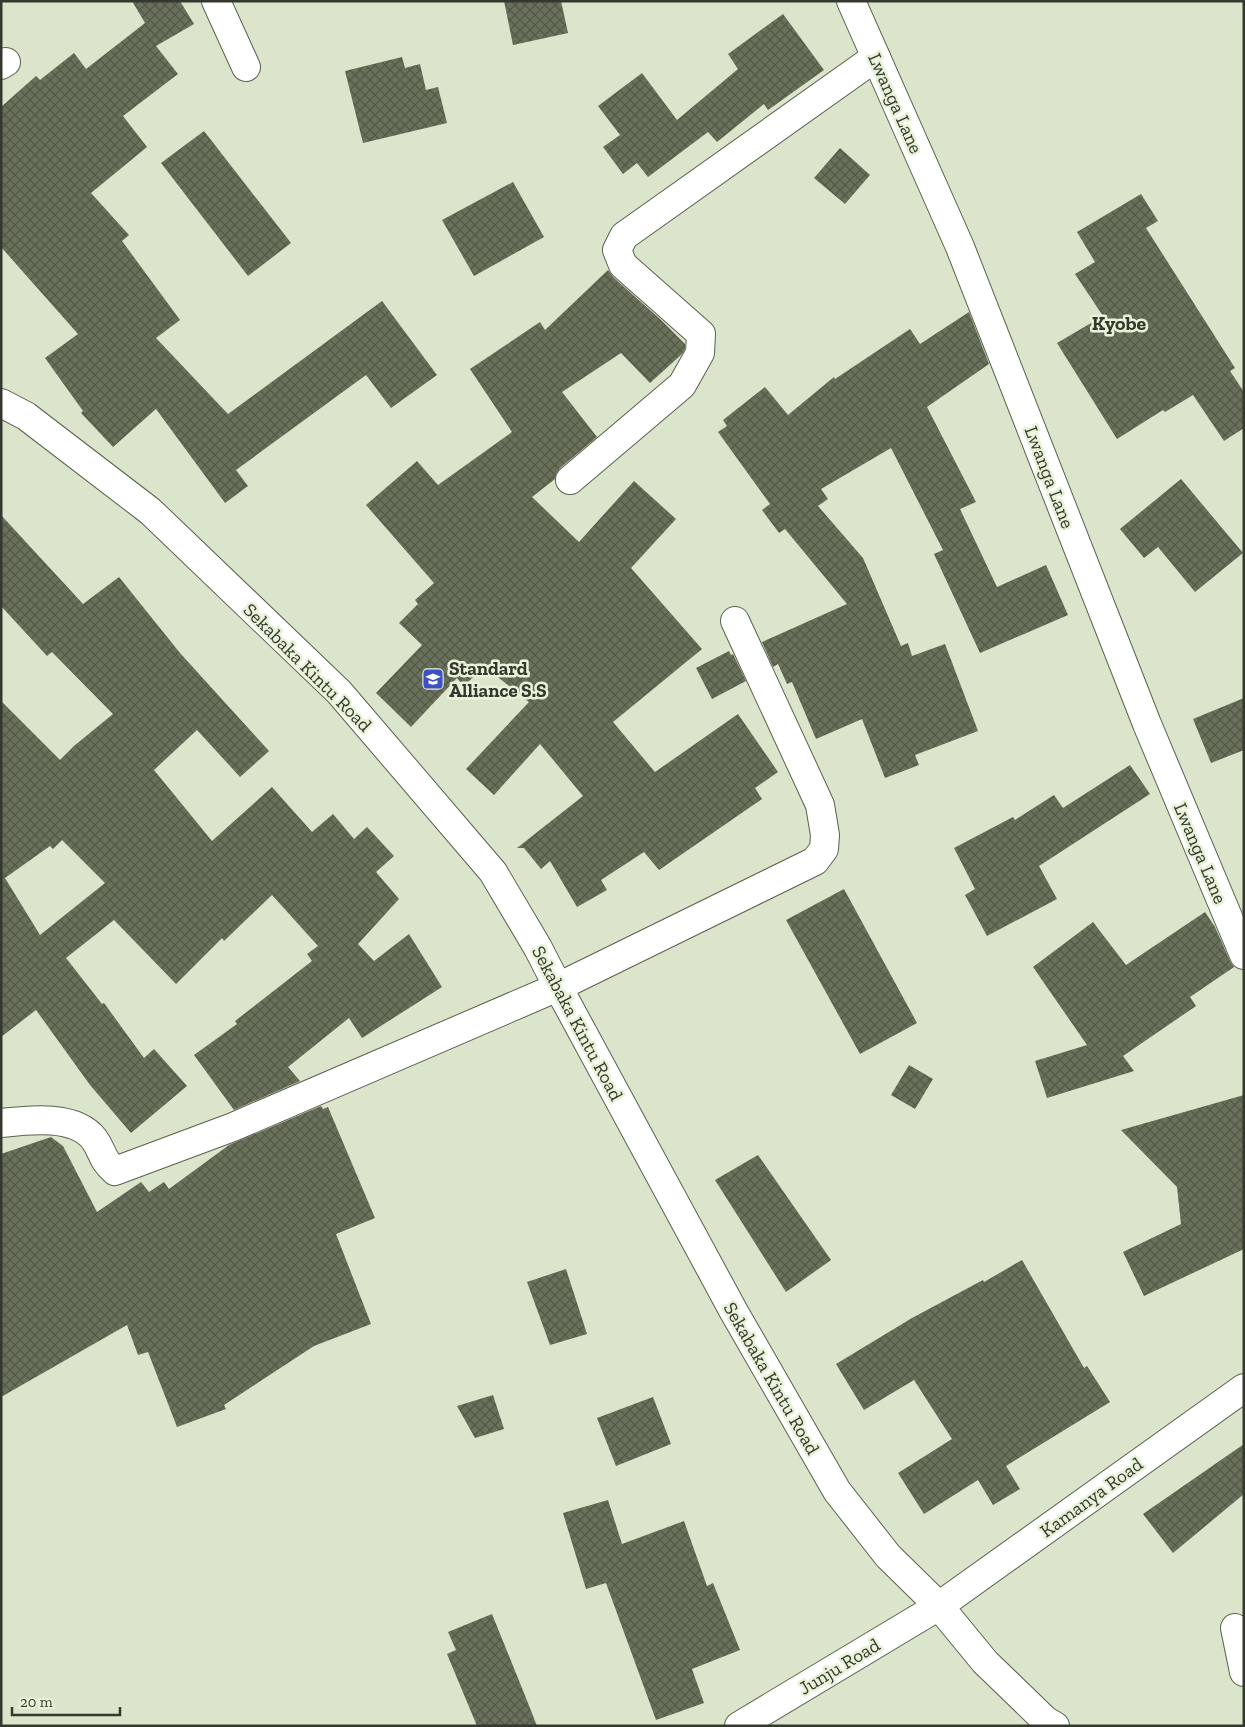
<svg xmlns="http://www.w3.org/2000/svg" width="1245" height="1727" viewBox="0 0 1245 1727" font-family="'Zilla Slab',serif">
  <style>
    .building { fill: url(#building-cross-hatch); fill-rule: evenodd }
    .lines { fill: none; stroke-linecap: round; stroke-linejoin: round }
    .minor-casing { stroke: #59624c; stroke-width: 30 }
    .tertiary-casing { stroke: #59624c; stroke-width: 30 }
    .minor { stroke: #fff; stroke-width: 28 }
    .tertiary { stroke: #fff; stroke-width: 28 }
    .labels { text-anchor: middle; stroke-width: 5; stroke-linejoin: round; paint-order: stroke }
    .street-label { font-size: 19px; fill: #34382e; stroke: #e8f2d8 }
    .poi-label { font-size: 19px; font-weight: bold; fill: #34382e; stroke: #e8f2d8; text-anchor: start }
    .neighbourhood-label { font-size: 20px; font-weight: bold; fill: #34382e; stroke: #e8f2d8 }
  </style>
  <defs>
    <pattern id="building-cross-hatch" width="8" height="8" patternUnits="userSpaceOnUse" patternTransform="scale(1.25)"><rect width="8" height="8" fill="#69715b"/><path d="M0 0l8 8M0 8l8-8" fill="none" stroke="#535948"/></pattern>
  </defs>
  <rect width="100%" height="100%" fill="#dae5cb"/>
  <!-- building -->
  <g class="building">
    <polygon points="132,1 180,1 194,24 156,46 178,74 123,116 147,147 91,193 129,235 122,241 180,320 156,338 228,414 382,301 437,375 391,408 366,375 236,470 248,486 225,503 156,409 113,447 81,413 83,411 45,358 78,334 1,247 1,107 36,76 40,80 74,53 86,69 145,23"/>
    <polygon points="504,1 561,1 568,33 513,45"/>
    <polygon points="783,14 824,70 768,110 764,104 717,142 708,132 648,177 637,163 623,174 603,147 620,135 598,106 642,73 677,120 738,69 728,54"/>
    <polygon points="402,57 405,68 420,64 426,90 438,87 447,123 363,143 345,71"/>
    <polygon points="204,131 291,243 248,276 161,163"/>
    <polygon points="840,148 870,175 845,204 814,178"/>
    <polygon points="513,182 544,237 474,276 442,220"/>
    <polygon points="1141,194 1158,221 1146,228 1235,368 1230,371 1244,392 1244,428 1224,441 1193,395 1165,412 1163,410 1117,439 1057,343 1103,316 1075,274 1095,262 1077,232"/>
    <polygon points="608,270 613,277 661,320 685,344 685,349 682,354 650,383 621,353 562,392 597,437 560,468 556,474 555,479 532,497 579,542 634,481 676,519 631,568 702,649 613,722 655,772 738,714 778,772 755,788 762,799 659,870 644,852 601,880 607,890 577,907 550,861 541,869 524,848 517,848 583,796 540,744 494,795 466,769 529,702 484,666 464,686 457,678 411,727 376,693 422,645 399,623 418,604 415,600 434,583 366,505 417,461 438,485 512,432 470,369 540,322 545,330"/>
    <polygon points="969,312 989,364 927,407 976,502 960,509 997,587 1046,565 1068,615 980,653 934,554 943,550 891,448 821,489 828,499 818,506 863,558 901,646 908,643 912,656 945,644 978,731 915,755 919,765 885,778 862,719 816,739 792,682 787,684 778,664 773,667 762,642 847,604 785,529 779,533 762,510 770,504 718,432 727,426 723,420 765,387 788,415 834,377 835,379 910,329 920,344"/>
    <polygon points="1181,479 1243,553 1195,592 1158,547 1144,558 1120,529"/>
    <path d="M1 515 83 604 119 577 180 653 269 751 240 777 197 730 154 770 212 841 272 787 312 832 333 814 354 839 367 827 394 856 376 872 399 899 358 944 374 961 409 934 442 987 362 1038 349 1018 288 1067 300 1081 234 1110 194 1055 237 1024 235 1021 312 961 307 954 318 946 272 895 224 941 222 938 176 984 114 920 66 958 102 1004 104 1003 144 1058 154 1049 187 1086 131 1133 90 1085 36 1010 1 1037V701L60 760 74 746 113 714 52 652 47 656 1 606ZM62 840 105 883 40 935 5 878 50 846 53 849Z"/>
    <polygon points="729,651 731,655 733,654 746,681 712,699 696,668"/>
    <polygon points="1244,698 1244,750 1211,763 1193,719"/>
    <polygon points="1130,765 1150,794 1039,866 1057,899 987,936 965,895 975,889 954,848 1013,817 1015,820 1054,795 1063,808"/>
    <polygon points="844,889 917,1023 860,1054 786,920"/>
    <polygon points="1205,912 1215,927 1230,961 1234,967 1190,997 1196,1006 1123,1056 1134,1071 1047,1098 1035,1061 1087,1045 1033,967 1093,922 1126,965"/>
    <polygon points="909,1065 933,1079 915,1109 891,1095"/>
    <polygon points="1244,1095 1244,1249 1144,1296 1123,1252 1181,1224 1177,1187 1121,1130"/>
    <polygon points="321,1106 323,1109 328,1107 375,1218 336,1234 371,1324 314,1346 224,1405 226,1409 177,1427 148,1352 138,1355 127,1325 1,1397 1,1154 51,1137 63,1146 97,1212 141,1182 149,1192 164,1182 169,1189 229,1145"/>
    <polygon points="758,1155 831,1260 786,1292 715,1180"/>
    <polygon points="1022,1260 1084,1368 1087,1366 1110,1402 1006,1466 1020,1489 993,1505 978,1480 924,1514 898,1473 952,1439 914,1380 864,1410 836,1364 912,1318 983,1280 984,1282"/>
    <polygon points="566,1269 587,1334 550,1345 527,1282"/>
    <polygon points="493,1395 504,1429 475,1438 457,1406"/>
    <polygon points="653,1397 671,1444 616,1466 597,1418"/>
    <polygon points="1244,1444 1244,1494 1173,1553 1143,1514"/>
    <polygon points="608,1500 622,1544 684,1521 707,1586 713,1583 740,1650 692,1669 704,1703 656,1720 606,1583 586,1589 563,1513"/>
    <polygon points="492,1614 528,1703 537,1726 477,1726 447,1654 456,1650 448,1632"/>
  </g>
  <g class="lines">
    <!-- minor casing -->
    <g class="minor-casing">
      <g id="minor">
        <polyline points="216,1 246,67"/>
        <polyline points="851,1 960,247 1147,724 1244,955"/>
        <polyline points="1,65 6,62"/>
        <polyline points="1,403 26,416 150,511 339,692 493,872 538,948 558,987 734,1312 837,1491 888,1556 939,1606 985,1662 1045,1720 1055,1726"/>
        <polyline points="570,480 682,385 700,353 701,334 623,265 617,250 624,236 876,57"/>
        <path d="M1 1123C28 1120 75 1114 94 1139 103 1151 101 1159 115 1171L233 1127 558 987 815 861 824 849 825 835 820 805 735 621"/>
        <polyline points="1235,1628 1244,1672"/>
        <polyline points="739,1726 939,1606"/>
      </g>
    </g>
    <!-- tertiary casing -->
    <g class="tertiary-casing">
      <polyline id="tertiary" points="939,1606 1244,1388"/>
    </g>
    <!-- minor -->
    <use href="#minor" class="minor"/>
    <!-- tertiary -->
    <use href="#tertiary" class="tertiary"/>
  </g>
  <!-- icons -->
  <defs>
    <g id="school-square" transform="scale(1.125)"><rect x="-9" y="-9" width="18" height="18" rx="4" fill="#3c51c4" stroke="#e8f2d8"/><path d="M0-5L7-2L0 1L-7-2ZM-4 1L0 2.5L4 1V4Q0 6-4 4Z" fill="#fff"/></g>
  </defs>
  <g fill-rule="evenodd">
    <use href="#school-square" x="433" y="679"/>
  </g>
  <g class="labels">
    <!-- street labels -->
    <g class="street-label">
      <text transform="translate(896 103) rotate(66)" y="7">Lwanga Lane</text>
      <text transform="translate(1050 477) rotate(69)" y="7">Lwanga Lane</text>
      <text transform="translate(308 667) rotate(45)" y="7">Sekabaka Kintu Road</text>
      <text transform="translate(1201 853) rotate(67)" y="7">Lwanga Lane</text>
      <text transform="translate(578 1023) rotate(62)" y="7">Sekabaka Kintu Road</text>
      <text transform="translate(772 1378) rotate(60)" y="7">Sekabaka Kintu Road</text>
      <text transform="translate(1091 1497) rotate(-36)" y="7">Kamanya Road</text>
      <text transform="translate(839 1666) rotate(-31)" y="7">Junju Road</text>
    </g>
    <!-- poi labels -->
    <g class="poi-label">
      <text x="449" y="675">Standard<tspan x="449" dy="22">Alliance S.S</tspan></text>
    </g>
    <!-- neighbourhood labels -->
    <g class="neighbourhood-label">
      <text x="1119" y="330">Kyobe</text>
    </g>
  </g>
  <!-- border -->
  <rect width="1245" height="1727" fill="none" stroke="#34382e" stroke-width="5"/>
  <!-- scale -->
  <path d="M12 1707v8h108v-8" fill="none" stroke="#34382e" stroke-width="2.5"/>
  <text x="20" y="1707" font-size="15" fill="#34382e" stroke="#e8f2d8" stroke-width="4" paint-order="stroke">20 m</text>
</svg>
